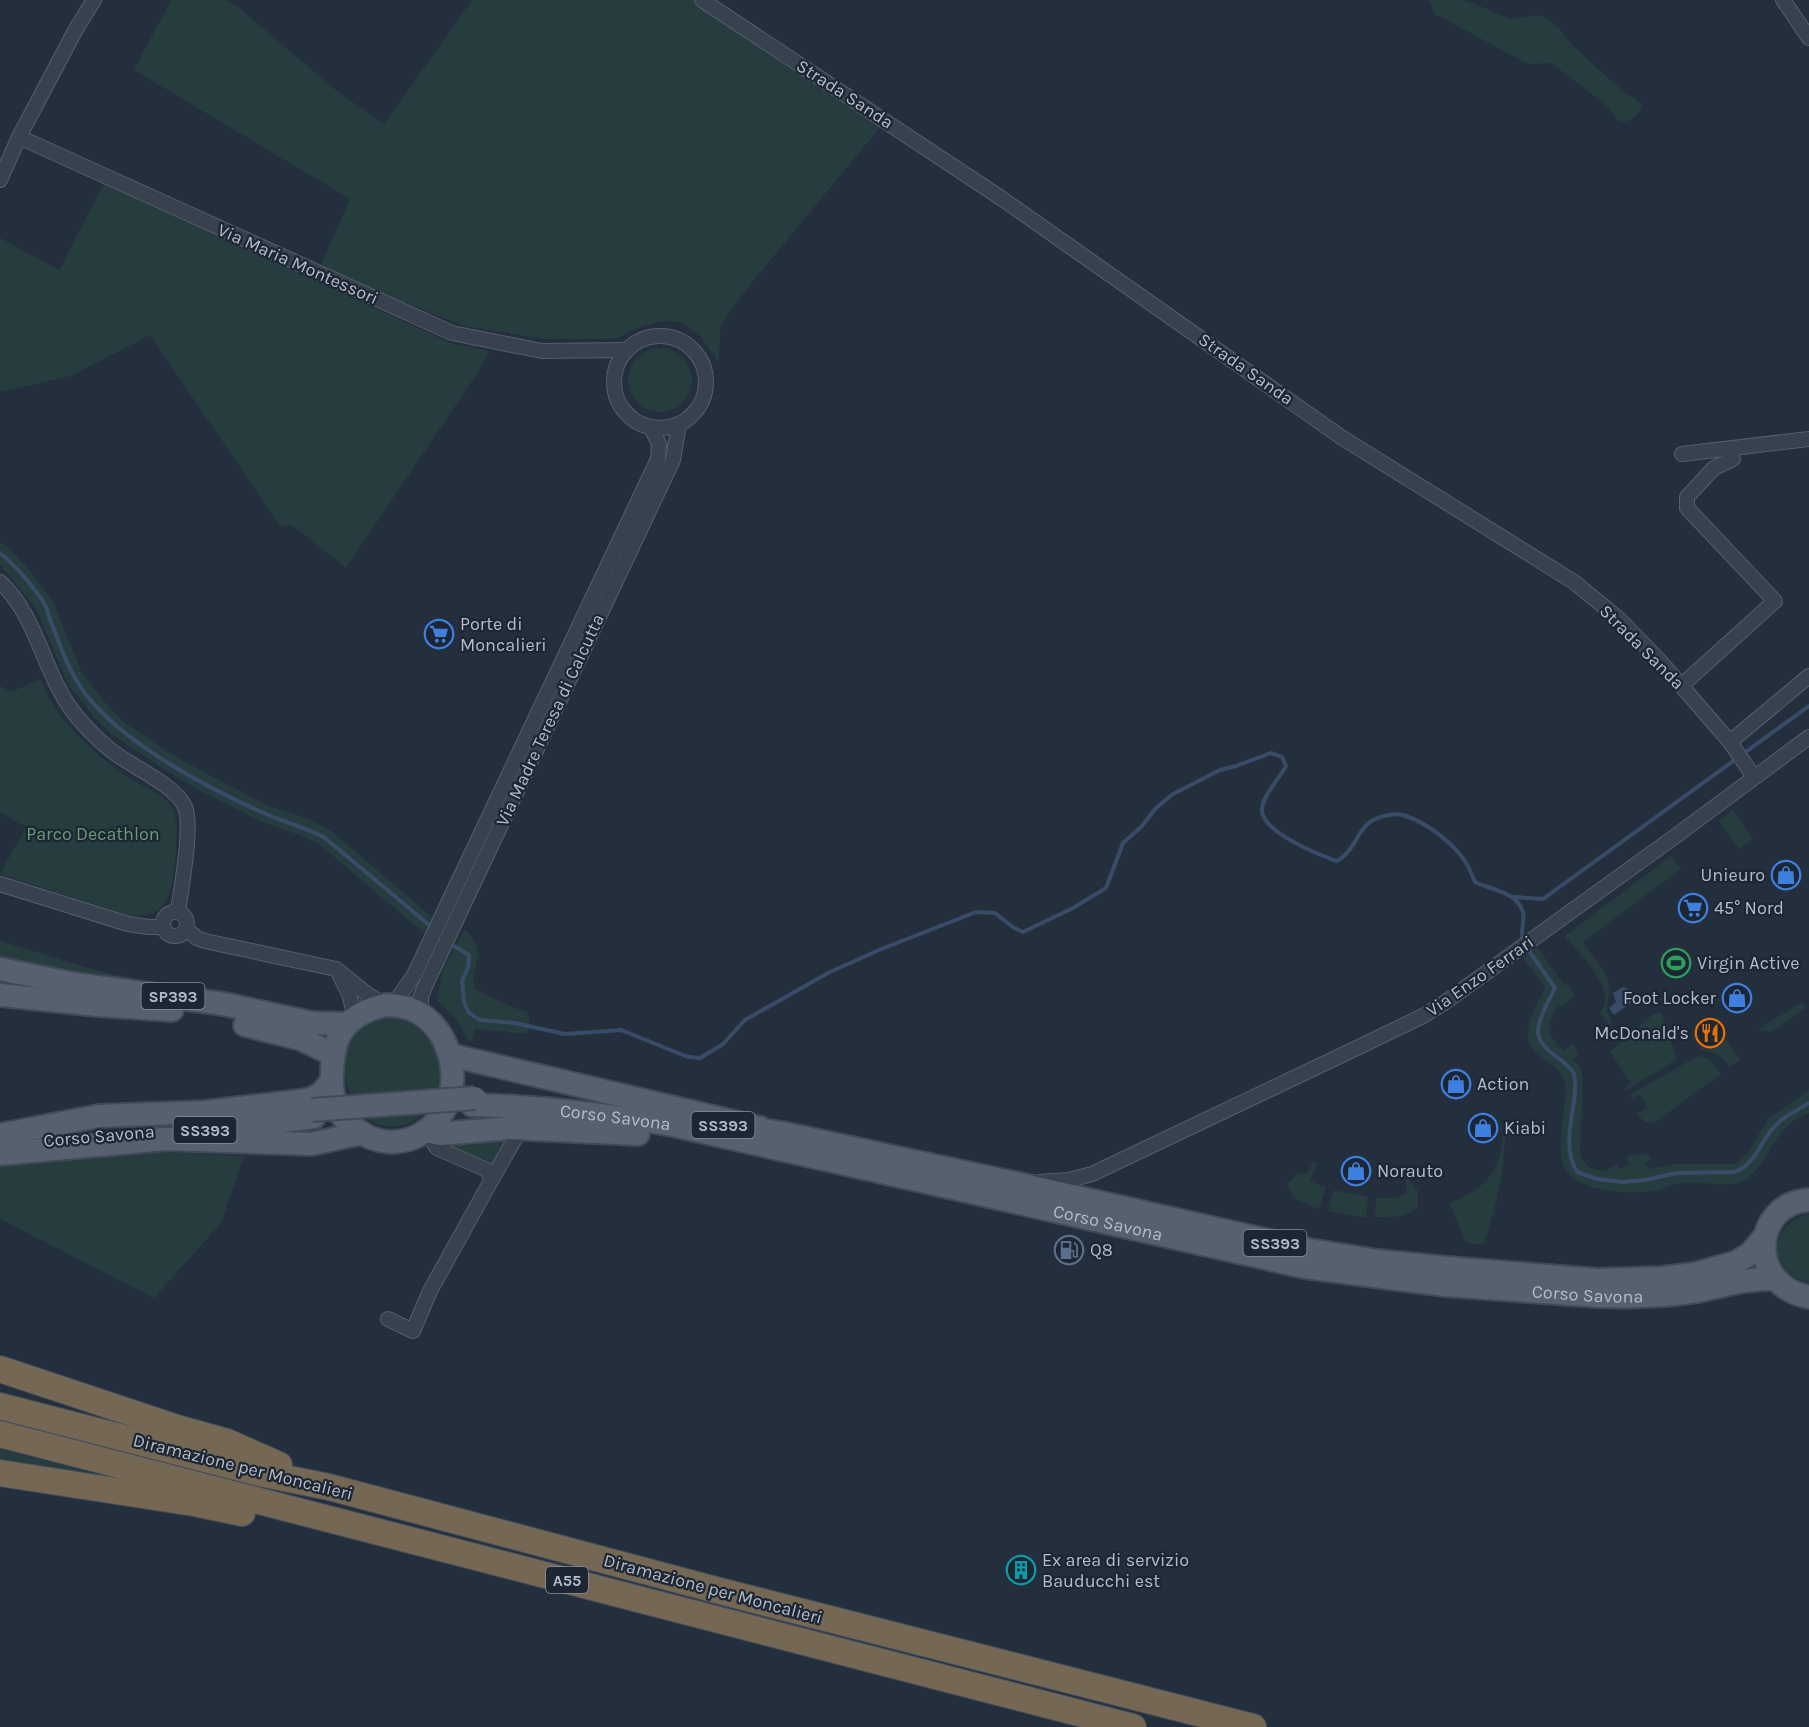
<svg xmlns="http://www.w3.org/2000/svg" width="1809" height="1727" viewBox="0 0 1809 1727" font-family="Karla,sans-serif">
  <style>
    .green { fill: #263c3f }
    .water { fill: #394c67 }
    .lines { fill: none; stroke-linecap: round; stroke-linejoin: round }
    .stream { stroke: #394c67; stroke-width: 4 }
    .minor-casing { stroke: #565f6c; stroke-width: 16 }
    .primary-casing { stroke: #414a57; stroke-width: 26 }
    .motorway-casing { stroke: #434c59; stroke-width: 28 }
    .minor { stroke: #38414e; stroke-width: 14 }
    .primary { stroke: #56606e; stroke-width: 22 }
    .motorway { stroke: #746855; stroke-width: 26 }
    .primary-bridge-casing { stroke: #414a57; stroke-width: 26; stroke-linecap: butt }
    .primary-bridge { stroke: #56606e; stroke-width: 22 }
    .labels { text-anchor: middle; stroke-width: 4.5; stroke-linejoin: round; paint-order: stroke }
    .shield { fill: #1d2633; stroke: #878f9c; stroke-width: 1.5 }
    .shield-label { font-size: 16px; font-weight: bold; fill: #b4bcc9 }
    .street-label { font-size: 18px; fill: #b4bcc9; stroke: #1d2633 }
    .poi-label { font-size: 18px; fill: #b4bcc9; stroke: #1d2633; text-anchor: start }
    .park-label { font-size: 18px; fill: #6b9a76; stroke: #1d2633 }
  </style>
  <rect width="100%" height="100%" fill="#242f3e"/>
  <!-- green -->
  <g class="green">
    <polygon points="171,0 227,0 239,8 337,91 384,124 472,0 694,0 882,125 749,286 723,321 720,331 719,363 699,335 680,322 662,321 637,328 615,339 544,339 464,326 396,299 321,265 350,199 134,70"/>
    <path d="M1429 0H1460L1475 4 1510 19 1541 15 1559 28 1572 45 1626 94 1636 98 1642 106C1636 117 1632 122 1619 122L1606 105 1551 63 1530 64 1520 60 1434 13Z"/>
    <polygon points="105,181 309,278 451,343 490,351 478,372 346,568 292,525 280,526 150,335 71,376 0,392 0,238 59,270"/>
    <circle cx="660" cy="380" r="32"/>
    <polygon points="0,542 11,550 29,570 52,600 83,675 108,706 124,722 171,754 211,776 269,806 312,820 330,830 432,917 424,933 320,845 305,837 262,822 202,792 162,768 113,735 95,718 68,684 36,609 0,564"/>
    <path d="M40 679C44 687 48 696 52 703 68 730 105 763 131 779 144 787 164 794 172 807 181 820 175 883 168 897 160 915 144 918 126 915L0 874 26 827 0 812V686L11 692Z"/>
    <polygon points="1733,810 1753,839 1739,849 1719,821"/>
    <path d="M1671 856 1681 869 1583 942C1601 970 1616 974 1606 1010L1613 1022 1609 1025 1600 1013C1619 989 1580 955 1565 936Z"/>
    <path d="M465 929C491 957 468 963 475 989L517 1009 527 1011 530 1022 527 1034 475 1029 470 1043 455 1018 437 1000 443 968Z"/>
    <polygon points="0,941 92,969 153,983 57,970 0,959"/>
    <path d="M1537 947 1565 986 1568 984 1575 995 1561 1007 1558 1004C1548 1027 1543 1032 1564 1050L1573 1044 1579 1054 1573 1059 1581 1068 1583 1080 1580 1156 1590 1168 1609 1172 1608 1169 1616 1164 1620 1169 1629 1164 1626 1157 1630 1155 1647 1154 1652 1159 1645 1164 1649 1169 1672 1164H1731L1739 1162 1747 1154 1768 1119 1809 1090V1113C1770 1127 1771 1165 1744 1181 1730 1188 1702 1181 1685 1183 1675 1183 1665 1189 1654 1191 1629 1194 1575 1193 1563 1165 1557 1148 1564 1115 1565 1097 1566 1091 1566 1084 1564 1079 1555 1057 1521 1057 1529 1025 1532 1012 1539 1000 1545 988L1523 958Z"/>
    <polygon points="1802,1002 1806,1008 1772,1032 1757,1030"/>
    <polygon points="1661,1012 1677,1059 1625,1091 1624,1089 1631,1083 1610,1052 1652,1015"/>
    <path d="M380 1017C392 1017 406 1017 416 1023 438 1038 443 1065 438 1089 433 1119 393 1139 367 1118 345 1101 337 1057 354 1034 361 1025 370 1022 380 1017Z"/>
    <path d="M1725 1038 1740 1060 1730 1067C1721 1054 1714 1053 1699 1049Z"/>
    <path d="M1698 1056 1710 1059 1721 1074 1654 1123C1647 1123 1642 1121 1637 1114L1648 1107 1639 1094 1631 1099V1094Z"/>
    <polygon points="507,1133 507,1144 495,1164 445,1143"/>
    <path d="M1503 1136H1505C1504 1174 1496 1208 1484 1244H1471L1466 1241 1449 1203C1485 1189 1499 1174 1503 1136Z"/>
    <polygon points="157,1151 244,1156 221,1223 154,1298 0,1219 0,1163"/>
    <path d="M1313 1162 1317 1164 1310 1181 1326 1188 1319 1209C1304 1202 1293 1202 1287 1185 1292 1177 1298 1172 1307 1174Z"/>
    <path d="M1408 1179 1418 1191V1207C1402 1219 1395 1217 1375 1217L1376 1198H1397L1407 1193 1405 1180Z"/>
    <polygon points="1334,1190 1368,1197 1366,1218 1328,1211"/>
    <path d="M1809 1214V1283C1767 1273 1767 1224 1809 1214Z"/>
    <polygon points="0,1449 113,1478 0,1464"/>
  </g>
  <!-- water -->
  <polygon class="water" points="1623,987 1628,989 1636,999 1614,1015 1609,1008 1616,1002 1613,993"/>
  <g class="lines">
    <!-- stream -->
    <g class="stream">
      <path d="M0 553C14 564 36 589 45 605 48 612 50 620 53 627 62 651 71 676 87 696 126 745 209 789 266 814 286 823 306 827 325 838L428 924"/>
      <polyline points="1513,897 1543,899 1809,706"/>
      <path d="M454 946 469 955 468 968 462 981 464 1002 469 1013 480 1020 515 1023 564 1034 621 1030 688 1057 700 1058 722 1045 745 1020 828 973 879 950 976 912 995 913 1014 928 1023 932 1073 908 1106 888 1123 843 1142 826 1156 808 1173 794 1220 770 1236 766 1271 753 1282 757 1286 766C1279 779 1264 794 1262 808 1259 831 1319 855 1337 861 1354 852 1357 831 1370 822 1379 816 1395 812 1406 816 1427 823 1453 843 1465 861 1469 867 1472 875 1475 882 1492 890 1517 892 1523 912 1525 922 1520 931 1523 941"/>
      <path d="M1527 948 1555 988C1549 1001 1539 1016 1538 1031 1538 1050 1564 1058 1573 1072 1576 1078 1575 1084 1575 1091 1573 1118 1562 1147 1577 1172L1597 1179 1623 1182 1645 1180 1677 1173 1734 1172C1755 1166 1760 1142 1774 1127 1785 1115 1796 1111 1809 1103"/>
    </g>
    <!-- minor casing -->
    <g class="minor-casing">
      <g id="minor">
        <polyline points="702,0 1001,198 1341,437 1574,582 1619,619 1659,660 1730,742 1754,777"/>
        <polyline points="1783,0 1809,38"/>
        <polyline points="19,137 452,333 542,351 625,350"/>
        <polyline points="0,180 19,137 76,29 94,0"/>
        <circle cx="660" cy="382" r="46"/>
        <polyline points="1682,454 1809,439"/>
        <path d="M0 582C38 617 43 673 74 713 84 726 103 745 116 754 135 768 176 786 185 807 193 827 181 888 178 912"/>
        <polyline points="1681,686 1775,601 1687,508 1687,497 1714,468 1733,459"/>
        <polyline points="1730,742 1809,676"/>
        <polyline points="0,884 128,924 149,927 164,927"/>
        <circle cx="175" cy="924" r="12"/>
        <polyline points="186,929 197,938 205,941 336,969 367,994 385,1005"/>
        <polyline points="340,976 349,994 355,1017"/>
        <polyline points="393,1005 414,975 658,459 659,444 651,427"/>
        <polyline points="421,1016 421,996 427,982 673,460 679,424"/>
        <polyline points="492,1179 521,1128"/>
        <polyline points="1039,1182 1069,1180 1092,1174 1363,1045 1423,1016 1444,1003 1677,835 1809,737"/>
        <polyline points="388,1319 413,1331 430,1291 492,1179 487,1170 437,1148 425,1131"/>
      </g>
    </g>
    <!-- primary casing -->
    <g class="primary-casing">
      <g id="primary">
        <polyline points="0,969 74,984 224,1004 312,1023 346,1024"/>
        <polyline points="0,995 98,1005 172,1010"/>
        <path d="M385 1005C393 1005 401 1006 408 1008 445 1020 462 1070 447 1104 432 1139 392 1153 360 1132 353 1127 345 1121 340 1113 333 1102 331 1085 332 1073 333 1033 346 1015 385 1005Z"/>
        <polyline points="245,1025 301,1039 332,1054"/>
        <polyline points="450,1055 760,1128"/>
        <path id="s1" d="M472 1105C538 1106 602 1115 668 1124L1305 1267 1445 1285 1598 1296C1630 1297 1660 1297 1692 1292 1721 1287 1744 1278 1774 1279"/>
        <polyline points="745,1128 782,1133 1019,1184 1309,1250 1378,1261 1447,1268 1598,1280 1662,1278 1695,1274 1737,1262 1751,1253 1765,1236"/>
        <polyline points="213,1130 314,1117"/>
        <polyline points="425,1131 440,1134 511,1128 638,1134"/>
        <path d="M0 1135 99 1116 206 1112 308 1100C319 1096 325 1091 331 1081"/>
        <polyline points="0,1154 166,1139 311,1144 362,1133"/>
        <path d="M1809 1200C1752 1203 1747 1286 1809 1297"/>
      </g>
    </g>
    <!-- motorway casing -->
    <g class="motorway-casing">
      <g id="motorway">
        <polyline points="0,1369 177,1428 227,1442 279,1465"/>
        <polyline points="0,1406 259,1473 329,1487 720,1591 1253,1727"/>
        <polyline points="0,1434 1133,1727"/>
        <polyline points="0,1473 194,1503 242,1513"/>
      </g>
    </g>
    <!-- minor -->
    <use href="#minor" class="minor"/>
    <!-- primary -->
    <use href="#primary" class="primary"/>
    <!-- motorway -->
    <use href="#motorway" class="motorway"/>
    <!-- primary-bridge casing -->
    <g class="primary-bridge-casing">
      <polyline id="primary-bridge" points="312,1110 475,1098"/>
    </g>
    <!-- primary-bridge -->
    <use href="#primary-bridge" class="primary-bridge"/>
  </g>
  <!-- icons -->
  <defs>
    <g id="supermarket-ring" transform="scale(1.5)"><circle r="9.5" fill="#1d2633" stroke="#3f7fe0" stroke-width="1.5"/><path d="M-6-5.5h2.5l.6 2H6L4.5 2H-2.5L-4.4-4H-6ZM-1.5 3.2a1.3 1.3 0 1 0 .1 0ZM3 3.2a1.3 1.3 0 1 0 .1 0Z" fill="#3f7fe0"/></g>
    <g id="shop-ring" transform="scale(1.5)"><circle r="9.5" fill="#1d2633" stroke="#3f7fe0" stroke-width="1.5"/><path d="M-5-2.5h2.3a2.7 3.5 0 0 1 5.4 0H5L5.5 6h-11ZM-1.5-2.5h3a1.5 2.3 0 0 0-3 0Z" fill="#3f7fe0"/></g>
    <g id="stadium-ring" transform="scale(1.5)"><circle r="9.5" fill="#1d2633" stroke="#2e9e5b" stroke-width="1.5"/><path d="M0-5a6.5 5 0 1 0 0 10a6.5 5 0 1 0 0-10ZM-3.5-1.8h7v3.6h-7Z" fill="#2e9e5b"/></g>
    <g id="restaurant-ring" transform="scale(1.5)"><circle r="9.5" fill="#1d2633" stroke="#e8710a" stroke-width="1.5"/><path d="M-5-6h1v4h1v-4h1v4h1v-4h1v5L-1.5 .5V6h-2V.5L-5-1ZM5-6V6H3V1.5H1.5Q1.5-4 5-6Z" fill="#e8710a"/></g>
    <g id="fuel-ring" transform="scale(1.5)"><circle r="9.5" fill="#1d2633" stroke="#5c6f8a" stroke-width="1.5"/><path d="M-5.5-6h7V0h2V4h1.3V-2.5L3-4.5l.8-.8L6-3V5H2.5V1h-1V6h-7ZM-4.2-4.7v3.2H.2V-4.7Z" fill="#5c6f8a"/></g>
    <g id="building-ring" transform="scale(1.5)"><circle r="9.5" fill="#1d2633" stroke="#0f9aa8" stroke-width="1.5"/><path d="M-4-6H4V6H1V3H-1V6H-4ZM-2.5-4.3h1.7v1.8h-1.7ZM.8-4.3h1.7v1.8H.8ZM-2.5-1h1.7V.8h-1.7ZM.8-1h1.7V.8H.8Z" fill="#0f9aa8"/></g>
  </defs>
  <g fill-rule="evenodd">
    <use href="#supermarket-ring" x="439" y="634"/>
    <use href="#shop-ring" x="1786" y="875"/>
    <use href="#supermarket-ring" x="1693" y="908"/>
    <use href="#stadium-ring" x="1676" y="963"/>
    <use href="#shop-ring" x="1737" y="998"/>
    <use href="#restaurant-ring" x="1710" y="1033"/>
    <use href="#shop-ring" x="1456" y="1084"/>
    <use href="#shop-ring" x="1483" y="1128"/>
    <use href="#shop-ring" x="1356" y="1171"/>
    <use href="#fuel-ring" x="1069" y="1250"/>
    <use href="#building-ring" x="1021" y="1570"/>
  </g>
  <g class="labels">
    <!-- shield labels -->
    <g class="shield">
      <rect x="141.5" y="983" width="63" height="26" rx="4.5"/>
      <rect x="691.5" y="1112" width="63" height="26" rx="4.5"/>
      <rect x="173.5" y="1117" width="63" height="26" rx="4.5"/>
      <rect x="1243.5" y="1230" width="63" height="26" rx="4.5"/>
      <rect x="546" y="1567" width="42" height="26" rx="4.5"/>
    </g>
    <g class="shield-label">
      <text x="173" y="1002">SP393</text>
      <text x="723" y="1131">SS393</text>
      <text x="205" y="1136">SS393</text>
      <text x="1275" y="1249">SS393</text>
      <text x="567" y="1586">A55</text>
    </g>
    <!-- street labels -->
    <g class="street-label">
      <text transform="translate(845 94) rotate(33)" y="6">Strada Sanda</text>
      <text transform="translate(298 264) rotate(24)" y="6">Via Maria Montessori</text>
      <text transform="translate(1246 369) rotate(35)" y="6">Strada Sanda</text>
      <text transform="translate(1642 647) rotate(45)" y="6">Strada Sanda</text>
      <text transform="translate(550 720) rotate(-65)" y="6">Via Madre Teresa di Calcutta</text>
      <text transform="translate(1480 976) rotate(-35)" y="6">Via Enzo Ferrari</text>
      <text dy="6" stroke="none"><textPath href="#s1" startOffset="144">Corso Savona</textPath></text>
      <text transform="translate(99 1136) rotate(-5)" y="6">Corso Savona</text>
      <text dy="6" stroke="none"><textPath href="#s1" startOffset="648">Corso Savona</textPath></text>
      <text dy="6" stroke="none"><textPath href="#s1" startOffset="1134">Corso Savona</textPath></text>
      <text transform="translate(243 1467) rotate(14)" y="6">Diramazione per Moncalieri</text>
      <text transform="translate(713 1589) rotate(15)" y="6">Diramazione per Moncalieri</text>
    </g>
    <!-- poi labels -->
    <g class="poi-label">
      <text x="460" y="630">Porte di<tspan x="460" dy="21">Moncalieri</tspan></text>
      <text x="1765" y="881" text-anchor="end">Unieuro</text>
      <text x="1714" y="914">45° Nord</text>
      <text x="1697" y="969">Virgin Active</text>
      <text x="1716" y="1004" text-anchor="end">Foot Locker</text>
      <text x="1689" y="1039" text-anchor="end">McDonald's</text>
      <text x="1477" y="1090">Action</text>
      <text x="1504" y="1134">Kiabi</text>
      <text x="1377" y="1177">Norauto</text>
      <text x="1090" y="1256">Q8</text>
      <text x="1042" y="1566">Ex area di servizio<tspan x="1042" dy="21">Bauducchi est</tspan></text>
    </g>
    <!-- park labels -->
    <g class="park-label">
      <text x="93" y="840">Parco Decathlon</text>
    </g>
  </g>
</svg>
